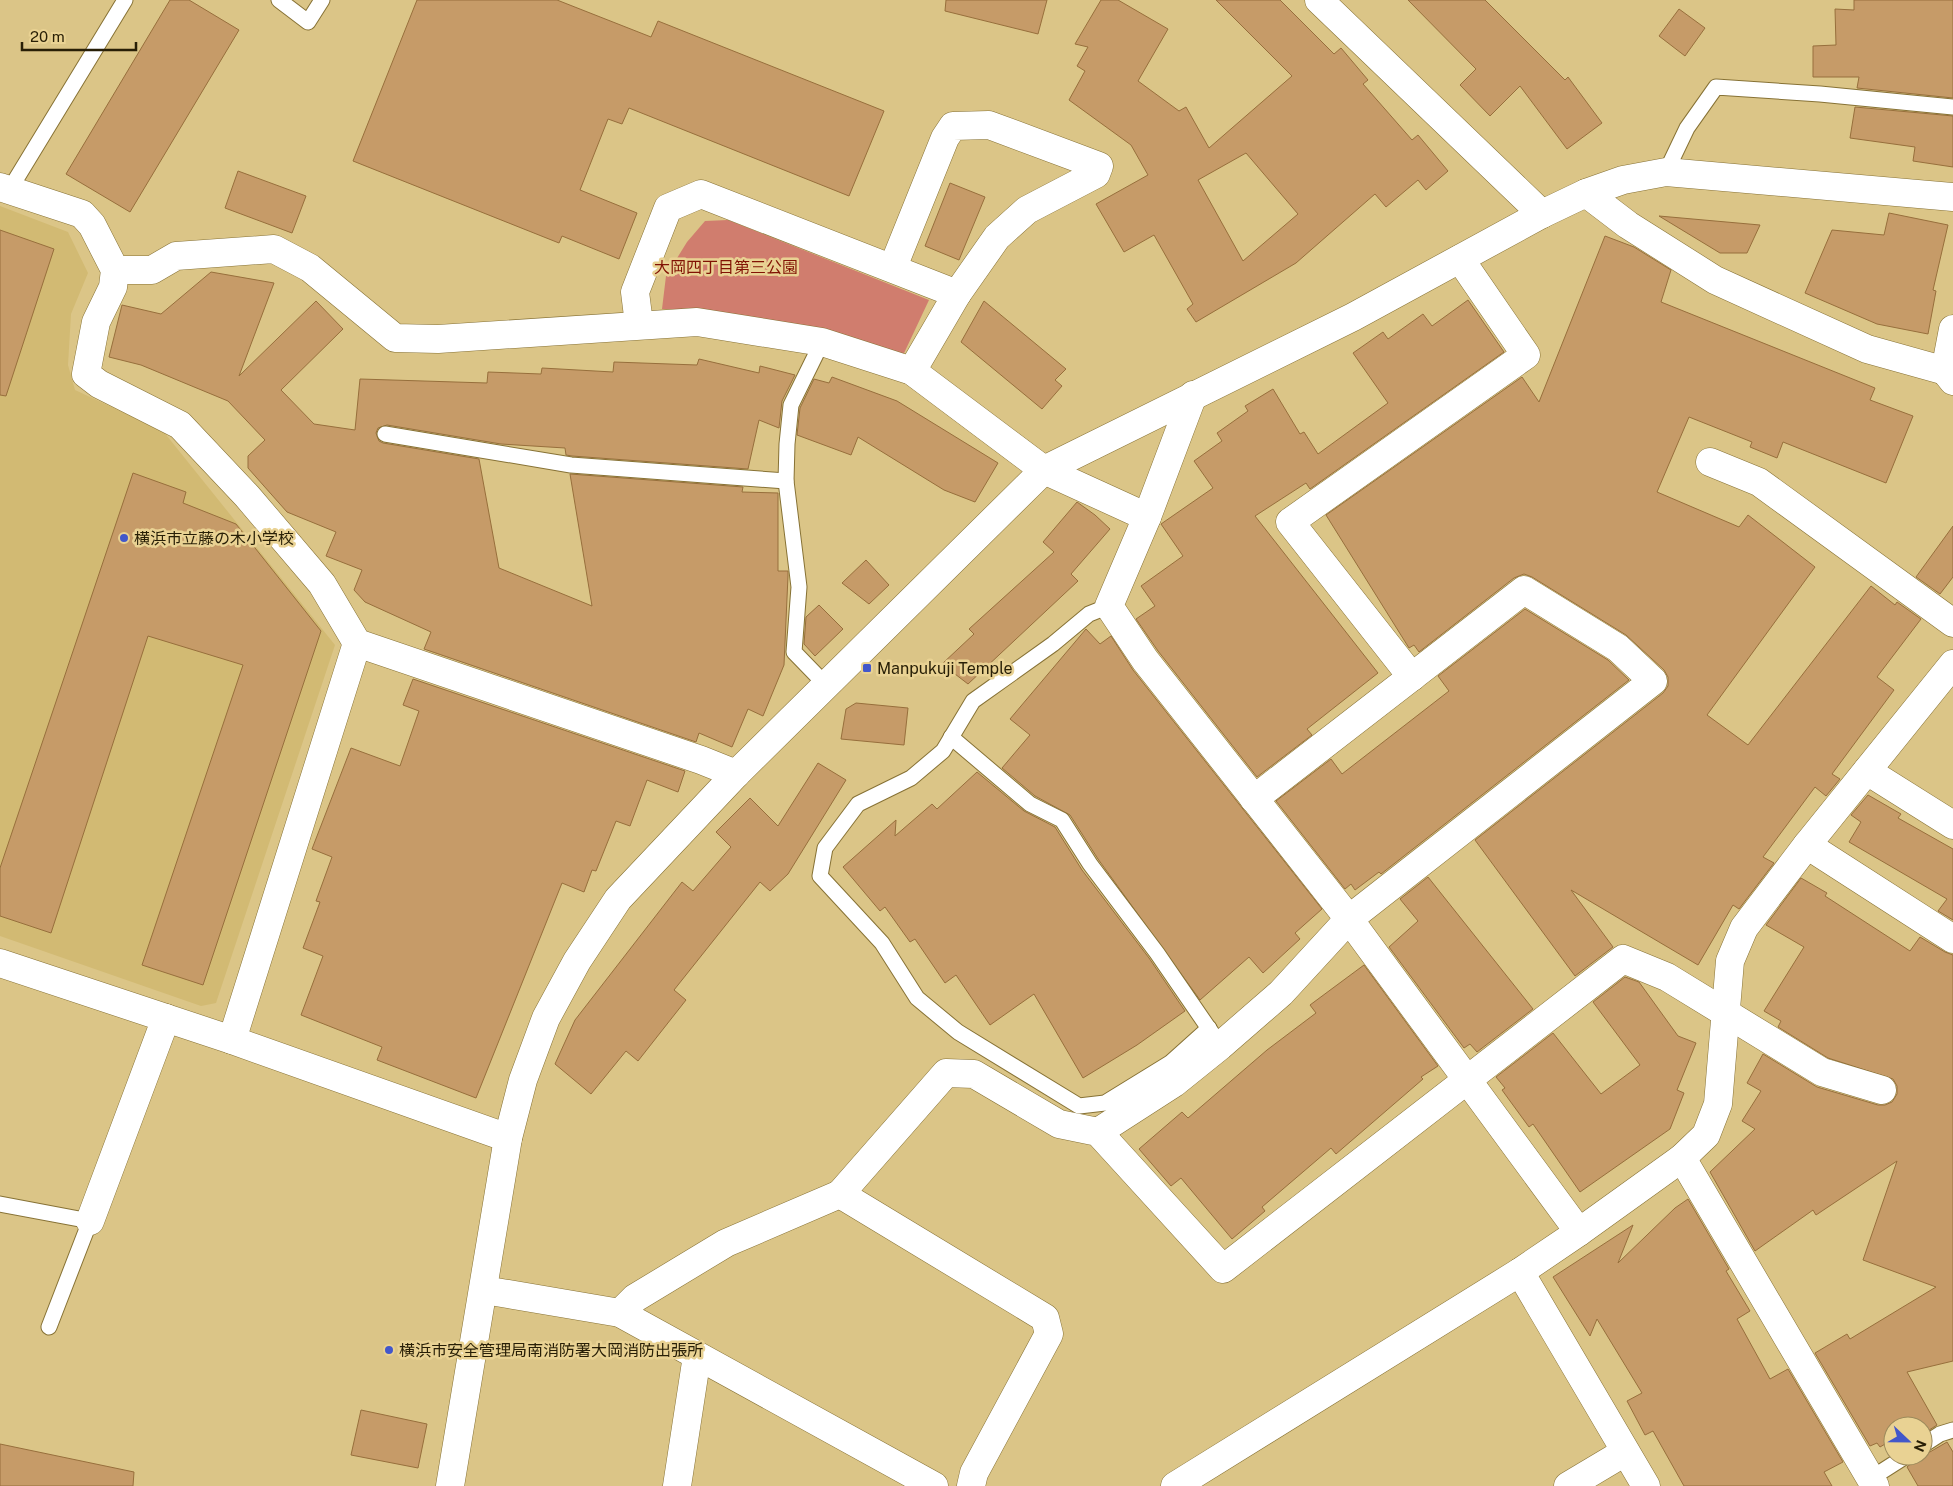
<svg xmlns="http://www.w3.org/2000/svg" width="1953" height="1486" viewBox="0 0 1953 1486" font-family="'Public Sans','Noto Sans JP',sans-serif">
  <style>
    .built { fill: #d2ba73 }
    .green { fill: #d07d6e }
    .building { fill: #c69b68; stroke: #976f3c; fill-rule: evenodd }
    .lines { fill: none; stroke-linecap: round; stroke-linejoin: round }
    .service-casing { stroke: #877235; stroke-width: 17 }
    .minor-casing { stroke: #877235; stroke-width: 29 }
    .service { stroke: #fff; stroke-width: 15 }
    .minor { stroke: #fff; stroke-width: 28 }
    .poi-dot { fill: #4257ca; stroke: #e9d293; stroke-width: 2 }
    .labels { text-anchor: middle; stroke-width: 5; stroke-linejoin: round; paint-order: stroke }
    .park-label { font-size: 16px; fill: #811204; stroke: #e9d293 }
    .poi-label { font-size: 16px; fill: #281f06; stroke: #e9d293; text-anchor: start }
  </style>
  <rect width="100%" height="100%" fill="#dbc587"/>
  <!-- built -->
  <polygon class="built" points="0,206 68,232 88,273 71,314 68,365 75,390 163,431 335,645 216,1003 201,1006 0,936"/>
  <!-- green -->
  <polygon class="green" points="728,220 929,300 898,366 715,311 662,309 666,276 687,242 705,221"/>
  <!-- building -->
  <g class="building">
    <polygon points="170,0 189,0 239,30 130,212 66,174"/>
    <polygon points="417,0 557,0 651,37 658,21 884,111 849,196 629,108 622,124 608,119 580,190 637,213 619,259 562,236 559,243 353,161"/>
    <polygon points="946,0 1047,0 1038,34 945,11"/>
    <path d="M1101 0H1118L1168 29 1138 81 1179 111 1186 107 1209 148 1292 76 1216 0H1280L1334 54 1341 48 1368 80 1363 84 1412 140 1418 135 1448 171 1426 190 1418 180 1386 207 1375 194 1296 263 1196 322 1187 309 1193 304 1154 235 1124 252 1096 204 1148 175 1131 145 1069 100 1085 71 1077 66 1088 47 1075 44ZM1246 153 1298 214 1243 261 1198 180Z"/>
    <polygon points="1408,0 1485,0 1565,80 1568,77 1602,123 1567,149 1520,86 1490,116 1460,85 1476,69"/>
    <polygon points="1854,0 1953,0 1953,98 1857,88 1859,77 1813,77 1813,46 1836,45 1835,9 1854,10"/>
    <polygon points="1679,9 1705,28 1685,56 1659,36"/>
    <polygon points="1855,107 1953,116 1953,167 1913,161 1915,147 1850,138"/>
    <polygon points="238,171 306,196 292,233 225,208"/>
    <polygon points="950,183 985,197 959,260 925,246"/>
    <polygon points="1889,213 1948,225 1933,290 1936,291 1928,334 1877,324 1805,293 1832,230 1884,235"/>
    <polygon points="1659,216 1760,225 1747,253 1720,253"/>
    <polygon points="0,230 54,249 6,396 0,395"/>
    <polygon points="1605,236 1634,247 1671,270 1661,302 1875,388 1870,400 1913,416 1886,483 1783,442 1777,458 1750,447 1752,442 1689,417 1657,492 1739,527 1748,515 1815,567 1707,715 1748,745 1871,586 1895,605 1897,602 1921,619 1877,677 1894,690 1832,774 1840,779 1826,796 1815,787 1763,857 1774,863 1739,909 1733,905 1698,965 1571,890 1613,947 1575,976 1475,840 1663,693 1668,686 1668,677 1664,670 1626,635 1532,577 1524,574 1514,578 1419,652 1414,645 1409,648 1326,515 1522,377 1539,402"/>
    <polygon points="211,272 274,283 239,376 316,301 343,329 281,390 314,424 355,430 360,379 487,383 488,372 541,374 542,368 613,372 614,362 697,365 699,359 759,373 760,366 795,375 782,401 779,428 759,420 748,469 572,456 566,455 565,448 501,444 387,425 378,428 376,433 379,441 383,443 479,459 499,568 592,606 570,474 743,487 742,492 778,493 778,571 788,571 788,576 784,665 763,716 748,709 732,747 699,733 696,742 424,649 431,632 365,602 354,590 362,570 326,556 336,532 287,512 248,468 248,456 265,440 228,401 141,365 109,357 122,305 161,314"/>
    <polygon points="1468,300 1504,352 1310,489 1306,483 1255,516 1378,673 1307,729 1312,735 1257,777 1158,651 1136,619 1155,606 1141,586 1183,556 1161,524 1213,488 1194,461 1222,441 1217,433 1248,411 1245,406 1273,389 1300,434 1304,432 1318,454 1388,403 1353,353 1383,332 1388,339 1423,314 1432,326"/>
    <polygon points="984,301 1066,369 1055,380 1062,386 1042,409 961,342"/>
    <polygon points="832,377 897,401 998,463 975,502 944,490 858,437 851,455 797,435 800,408 814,379 829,383"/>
    <polygon points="133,473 186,492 183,503 236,524 321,631 203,985 142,965 243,665 148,636 51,933 0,916 0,868"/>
    <polygon points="1077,502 1095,515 1110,529 1071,574 1078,581 968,684 942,664 974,634 969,629 1054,552 1043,542"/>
    <polygon points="1953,526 1953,577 1940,594 1916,577"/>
    <polygon points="866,560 889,585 869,604 842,583"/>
    <polygon points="819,605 843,629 815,656 804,644 806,617"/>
    <polygon points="1525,609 1608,660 1629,680 1381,874 1379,872 1355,890 1351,884 1345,889 1276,801 1331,759 1342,774 1449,691 1438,676"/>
    <polygon points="1086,629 1100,644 1111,636 1133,670 1322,909 1295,933 1300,939 1263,973 1249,957 1200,1000 1098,859 1070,815 1035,796 1002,768 1030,735 1010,719"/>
    <polygon points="413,679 685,771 678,792 647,780 630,826 616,821 596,871 592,870 584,892 562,883 476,1098 377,1060 382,1047 301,1015 323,956 303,948 320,902 316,901 332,857 312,849 351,748 400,766 419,711 403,705"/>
    <polygon points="856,703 908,708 904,745 841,739 846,709"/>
    <polygon points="818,763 846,780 788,874 770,891 760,882 674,990 686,1000 638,1061 626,1051 591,1094 555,1064 575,1020 682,882 693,891 731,847 716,832 750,798 778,826"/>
    <polygon points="977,772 1024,811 1055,827 1082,870 1149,958 1185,1011 1137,1045 1083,1078 1034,994 990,1025 956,975 945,983 915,939 910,942 885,907 880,911 843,867 896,820 895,836 932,804 937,809"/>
    <polygon points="1868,795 1901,814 1898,818 1953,849 1953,920 1938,911 1947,899 1849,842 1861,822 1851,815"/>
    <polygon points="1428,877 1533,1009 1477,1052 1470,1044 1464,1048 1389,947 1418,921 1400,899"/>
    <polygon points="1801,878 1827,893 1825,896 1910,951 1920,937 1945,952 1953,955 1953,1361 1907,1372 1937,1425 1923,1434 1923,1426 1893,1426 1893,1443 1892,1440 1880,1447 1877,1443 1870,1446 1815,1353 1847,1334 1850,1339 1936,1287 1863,1260 1897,1161 1816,1215 1813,1210 1755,1251 1710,1172 1755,1129 1742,1121 1761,1091 1747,1083 1763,1054 1817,1087 1878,1105 1885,1105 1892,1102 1897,1094 1897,1086 1893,1079 1828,1058 1778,1027 1781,1021 1764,1011 1804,947 1766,925"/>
    <polygon points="1364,965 1438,1066 1421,1077 1423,1079 1336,1154 1331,1148 1262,1207 1265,1211 1232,1239 1181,1178 1171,1186 1139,1149 1182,1112 1188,1118 1267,1050 1316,1013 1310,1005"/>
    <polygon points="1625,977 1639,982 1678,1036 1696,1043 1677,1090 1684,1093 1670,1129 1580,1192 1533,1124 1529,1127 1502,1090 1505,1088 1496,1077 1553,1033 1601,1094 1640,1065 1593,1002"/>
    <polygon points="1688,1199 1729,1269 1726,1271 1750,1311 1737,1319 1770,1379 1788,1369 1843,1462 1824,1472 1832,1486 1684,1486 1653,1431 1645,1435 1627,1401 1642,1393 1597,1319 1590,1336 1553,1277 1633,1225 1618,1263 1675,1208"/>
    <polygon points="361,1410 427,1424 418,1468 351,1455"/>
    <polygon points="1947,1442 1953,1452 1953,1486 1918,1486 1907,1467 1914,1461 1915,1456 1923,1456"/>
    <polygon points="0,1444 134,1472 133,1486 0,1486"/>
  </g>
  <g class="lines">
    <!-- service casing -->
    <g class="service-casing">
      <g id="service">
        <polyline points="279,0 308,22 322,0"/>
        <polyline points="1666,172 1687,128 1716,87 1820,94 1953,107"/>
        <polyline points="10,189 125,0"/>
        <polyline points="822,342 791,405 787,444 786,481 799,587 794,652 826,685"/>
        <polyline points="385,434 571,465 786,481"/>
        <polyline points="1109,606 1089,614 1053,644 973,701 943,751 911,778 858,804 825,848 820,876 882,943 917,998 958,1032 1079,1106 1105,1103 1170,1063 1209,1028"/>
        <polyline points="951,737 1030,804 1062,820 1090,864 1157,953 1214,1036"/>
        <polyline points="0,1204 90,1221 49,1327"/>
        <polyline points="1923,1445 1940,1434 1953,1430"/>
        <polyline points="1870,1479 1906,1456"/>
      </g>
    </g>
    <!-- minor casing -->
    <g class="minor-casing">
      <g id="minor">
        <polyline points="1319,0 1542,214"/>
        <polyline points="0,187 82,214 92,225 115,270 113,287 96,322 86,374 99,384 180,425 247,496 322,584 357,643 701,760 736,774"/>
        <polyline points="1586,193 1628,225 1715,280 1867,349 1953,373"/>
        <polyline points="893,267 945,138 953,126 989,125 1099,166 1096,174 1027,210 997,237 957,294"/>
        <polyline points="115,270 152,270 176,256 274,249 310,268 395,338 438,339 697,322 822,342 912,371 1044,470 1147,517"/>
        <polyline points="639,324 635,292 668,208 701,194 957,294 912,371"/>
        <polyline points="1953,329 1945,371 1953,381"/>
        <polyline points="1193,395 1147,517 1109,606 1145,660 1349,919 1579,1232"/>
        <polyline points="1710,462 1759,482 1953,623"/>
        <polyline points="1412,677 1290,522 1526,355 1460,259"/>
        <polyline points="1867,771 1953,825"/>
        <polyline points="1807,845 1953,939"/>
        <polyline points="0,963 232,1040 508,1138"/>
        <polyline points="232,1040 357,643"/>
        <polyline points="1098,1132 1174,1083 1220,1046 1281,993 1349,919 1653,681 1618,648 1524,590 1254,799"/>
        <polyline points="1682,1158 1875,1486"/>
        <polyline points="840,1194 946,1073 974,1074 1059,1124 1098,1132 1223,1269 1623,959 1667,977 1822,1072 1882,1090"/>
        <polyline points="90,1221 166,1018"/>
        <polyline points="1520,1272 1646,1486"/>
        <polyline points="484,1290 620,1313 934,1486"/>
        <polyline points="620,1313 635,1298 726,1243 840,1194 1045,1318 1049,1334 974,1473 971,1486"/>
        <polyline points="450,1486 508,1138 523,1080 546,1018 577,961 618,899 736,774 1044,470 1353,317 1542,214 1586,193 1623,180 1666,172 1953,197"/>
        <polyline points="677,1486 697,1356"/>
        <polyline points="1175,1486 1520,1272 1579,1232 1682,1158 1706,1135 1718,1104 1730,961 1744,928 1807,845 1953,664"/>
        <polyline points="1568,1486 1625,1452"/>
      </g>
    </g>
    <!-- service -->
    <use href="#service" class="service"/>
    <!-- minor -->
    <use href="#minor" class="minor"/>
  </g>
  <!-- markers -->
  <g class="poi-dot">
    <circle cx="124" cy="538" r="5"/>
    <rect x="862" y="663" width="10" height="10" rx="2.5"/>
    <circle cx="389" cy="1350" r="5"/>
  </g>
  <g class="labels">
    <!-- park labels -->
    <g class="park-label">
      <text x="726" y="273">大岡四丁目第三公園</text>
    </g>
    <!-- poi labels -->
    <g class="poi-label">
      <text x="134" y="544">横浜市立藤の木小学校</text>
      <text x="877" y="674">Manpukuji Temple</text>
      <text x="399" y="1356">横浜市安全管理局南消防署大岡消防出張所</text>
    </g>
  </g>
  <!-- north arrow -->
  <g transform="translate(1908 1441) rotate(112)"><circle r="24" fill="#e9d293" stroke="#9c8a5b"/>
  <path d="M0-4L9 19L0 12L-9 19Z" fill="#4257ca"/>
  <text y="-8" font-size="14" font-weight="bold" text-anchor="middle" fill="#281f06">N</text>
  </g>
  <!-- scale -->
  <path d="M22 42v8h114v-8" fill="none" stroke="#281f06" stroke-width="2.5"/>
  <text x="30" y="42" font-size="15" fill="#281f06" stroke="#e9d293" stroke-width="4" paint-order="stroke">20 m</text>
</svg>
